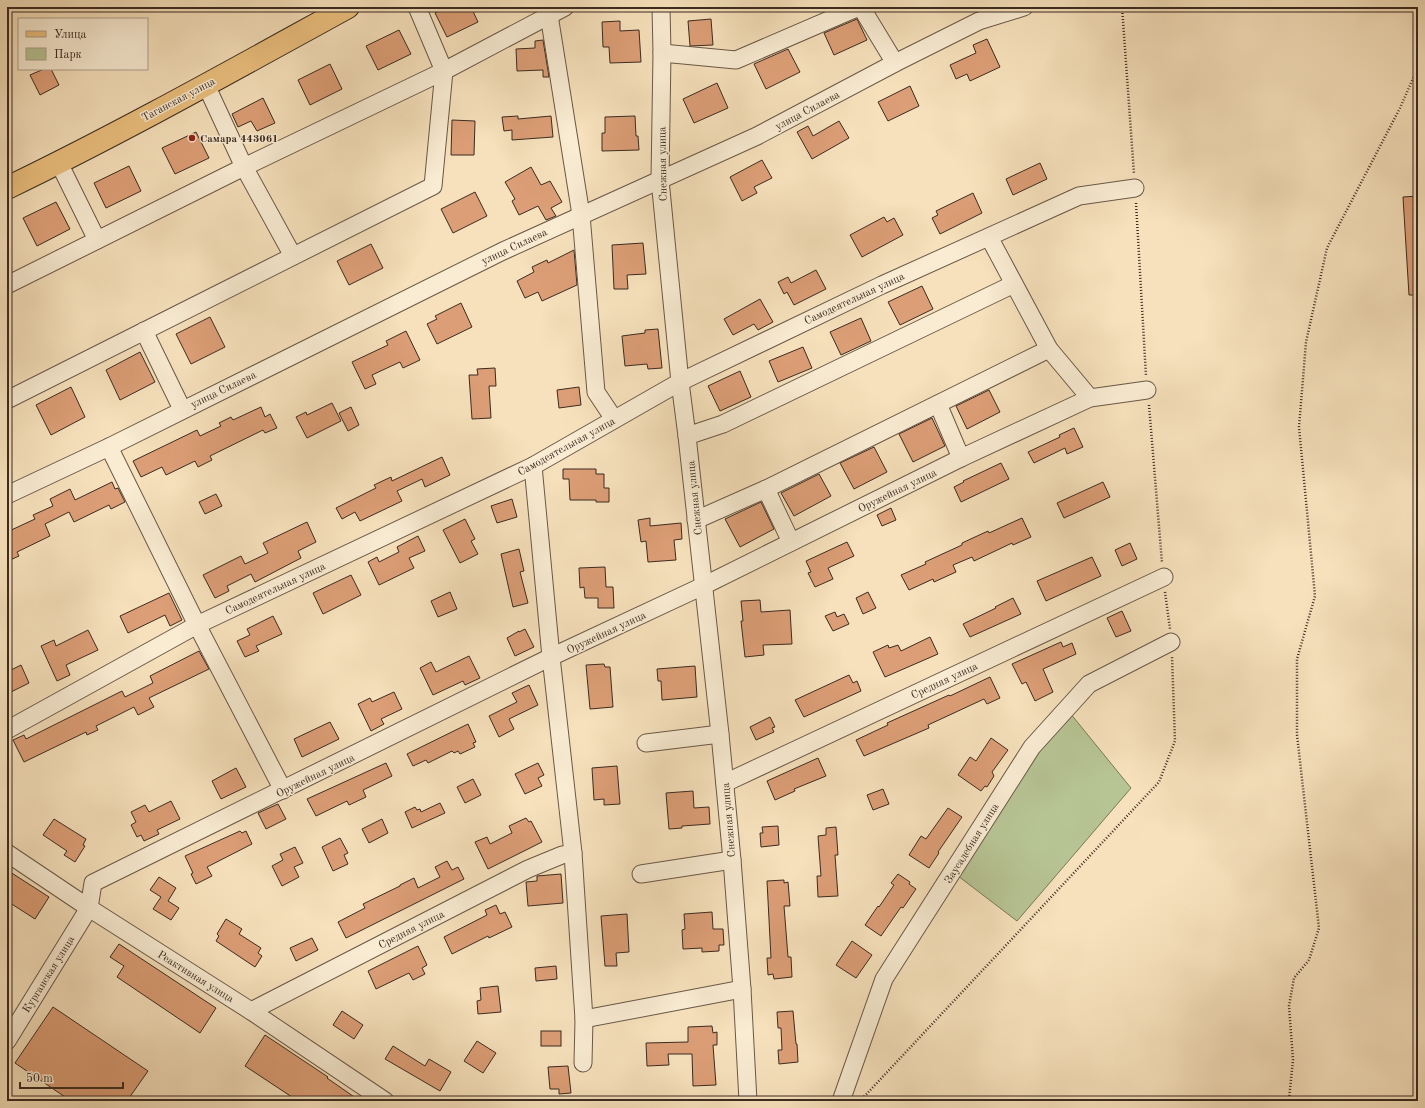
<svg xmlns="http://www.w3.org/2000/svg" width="1425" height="1108" viewBox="0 0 1425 1108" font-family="'Old Standard TT',serif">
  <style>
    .green { fill: #b7c494; stroke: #79785a }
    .building { fill: #dc9e76; stroke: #3b2b20 }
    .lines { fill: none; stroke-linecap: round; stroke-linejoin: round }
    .minor-casing { stroke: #6a5847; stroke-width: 19 }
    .major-casing { stroke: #3b2b20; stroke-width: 24 }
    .path { stroke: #3b2b20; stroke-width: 2.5; stroke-dasharray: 1 2; stroke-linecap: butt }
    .minor { stroke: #f9ecd3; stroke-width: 17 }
    .major { stroke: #ebc07e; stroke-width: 22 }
    .poi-dot { fill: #8f2418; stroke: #f9ecd3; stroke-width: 1.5 }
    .labels { text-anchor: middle; stroke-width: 3; stroke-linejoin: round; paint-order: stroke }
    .street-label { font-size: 11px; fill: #3b2b20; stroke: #f9ecd3 }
    .poi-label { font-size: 11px; font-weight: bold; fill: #3b2b20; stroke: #f9ecd3; text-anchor: start }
  </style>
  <rect width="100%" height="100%" fill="#f6e1bc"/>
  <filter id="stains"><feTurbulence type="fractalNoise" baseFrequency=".005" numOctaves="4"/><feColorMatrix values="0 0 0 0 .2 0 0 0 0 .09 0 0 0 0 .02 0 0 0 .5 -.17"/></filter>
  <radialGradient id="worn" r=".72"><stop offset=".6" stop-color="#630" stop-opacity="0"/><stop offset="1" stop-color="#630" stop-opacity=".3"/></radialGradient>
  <!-- green -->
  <polygon class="green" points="1070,713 1131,788 1017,921 958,876 1037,752"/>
  <!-- building -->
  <g class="building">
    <polygon points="447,7 471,7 478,22 447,37 435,13"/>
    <polygon points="711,19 713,45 690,46 688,21"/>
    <polygon points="857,19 867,40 834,55 824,33"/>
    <polygon points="620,21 620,31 639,30 641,62 610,63 609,47 603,47 602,22"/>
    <polygon points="399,30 411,54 378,70 366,46"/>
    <polygon points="987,39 1000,67 970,81 967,74 956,79 950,65 976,53 973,45"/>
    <polygon points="543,40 549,77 543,77 543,70 517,71 516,49 535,48 535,41"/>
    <polygon points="788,49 800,72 766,89 754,64"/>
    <polygon points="330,64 342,89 310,105 298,80"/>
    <polygon points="44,69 51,69 59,85 40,95 30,75"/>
    <polygon points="717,83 728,108 694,123 683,99"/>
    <polygon points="910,86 919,106 888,121 878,102"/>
    <polygon points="263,98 275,123 257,131 251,121 238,127 232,114"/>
    <polygon points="518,116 518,119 551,116 553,137 512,140 512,130 504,131 502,117"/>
    <polygon points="635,116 636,136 638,136 639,150 602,151 602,133 605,133 605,117"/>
    <polygon points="452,120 475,121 474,155 451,155"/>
    <polygon points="839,121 849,138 812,159 797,132 808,126 813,136"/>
    <polygon points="196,132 209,158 175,174 162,148"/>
    <polygon points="762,160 772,178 754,187 757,193 742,201 730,177"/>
    <polygon points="1040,163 1047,179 1013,195 1006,179"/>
    <polygon points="129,166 141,191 106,208 94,183"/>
    <polygon points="531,167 541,185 550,181 562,202 551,208 556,216 546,220 538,206 519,215 512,201 515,199 505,182"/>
    <polygon points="475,192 487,216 453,233 441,209"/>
    <polygon points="973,193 982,213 940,234 932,218 938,215 936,211"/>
    <polygon points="1418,196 1418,295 1409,295 1403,197"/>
    <polygon points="56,202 70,229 37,246 23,218"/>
    <polygon points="884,217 887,222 894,218 903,235 862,257 850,235"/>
    <polygon points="643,243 646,274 627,275 628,289 614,289 612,245"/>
    <polygon points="371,244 383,268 349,285 337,261"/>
    <polygon points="574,250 577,285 542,301 538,292 525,298 517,281 534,272 532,267 547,260 548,263"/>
    <polygon points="816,270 826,289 794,305 787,292 784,294 778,282 788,277 791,283"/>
    <polygon points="922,286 933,309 900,325 888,302"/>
    <polygon points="760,299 773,322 758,330 754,324 733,335 724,319"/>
    <polygon points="461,303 472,327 437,344 427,324 437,319 435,316"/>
    <polygon points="210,317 225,347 191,364 176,334"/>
    <polygon points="861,318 871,341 841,355 830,332"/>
    <polygon points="658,329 662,368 648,369 647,364 625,366 622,336 645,333 645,330"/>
    <polygon points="406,331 420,360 403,368 400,362 372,375 376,384 365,389 352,362 388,345 386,341"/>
    <polygon points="803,347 812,368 778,382 769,361"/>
    <polygon points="140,352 155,382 120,400 106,370"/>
    <polygon points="495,368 496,386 489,386 491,418 472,419 469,375 478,375 477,369"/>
    <polygon points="740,371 751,397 720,411 708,386"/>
    <polygon points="71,387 85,417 51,435 36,405"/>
    <polygon points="579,387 581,405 559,408 557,390"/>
    <polygon points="989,390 1000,412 967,429 956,406"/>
    <polygon points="332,403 341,421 307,438 296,417 306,412 307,415"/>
    <polygon points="261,407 265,417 270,414 277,428 265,433 263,430 210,456 212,460 198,467 195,461 166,475 162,467 141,477 133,461 197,430 200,436 221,426 219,423 231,417 233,420"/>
    <polygon points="351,407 359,425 348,431 339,413"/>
    <polygon points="932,418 945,446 913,462 899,434"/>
    <polygon points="1074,428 1083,447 1067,454 1065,448 1034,463 1028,452 1060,437 1059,435"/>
    <polygon points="874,447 887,472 854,489 840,463"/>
    <polygon points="442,457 450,475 425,487 422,479 397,491 402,501 360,521 355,512 342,519 336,508 376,488 374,485 391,477 392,481"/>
    <polygon points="1001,463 1009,479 961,502 954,487 964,482 963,481"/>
    <polygon points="563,469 596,469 596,474 604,474 604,488 609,488 609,502 596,502 596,500 570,500 569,479 563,479"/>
    <polygon points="819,474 831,496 794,516 781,493"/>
    <polygon points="112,482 115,489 118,488 125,502 111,509 109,505 74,522 69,512 45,524 50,536 17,552 19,556 10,560 8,556 7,557 7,532 35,519 33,515 53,506 50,499 70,489 75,500"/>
    <polygon points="1103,482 1110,497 1064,518 1057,503"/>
    <polygon points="216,494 222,506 205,514 199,502"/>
    <polygon points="512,499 517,517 497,523 491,506"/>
    <polygon points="761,502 774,529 740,547 725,519"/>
    <polygon points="891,508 896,520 882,526 877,515"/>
    <polygon points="650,518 650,526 681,523 682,539 674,540 676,560 648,562 646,541 641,542 638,520"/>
    <polygon points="1022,518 1031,537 1013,545 1012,543 974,561 972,557 953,565 956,572 934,582 933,579 909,590 901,575 926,564 925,562 962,545 962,543 988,531 989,533"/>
    <polygon points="465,519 475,539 471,541 478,554 460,563 443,530"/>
    <polygon points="307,522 316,542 298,551 301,558 255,582 251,574 227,586 229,591 215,598 203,575 241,556 245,564 268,553 263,543"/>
    <polygon points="418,536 425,551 409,558 414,568 379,585 368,562 377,557 379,562 399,552 397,547"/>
    <polygon points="847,542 854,556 828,568 833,579 815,587 808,573 811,572 806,561"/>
    <polygon points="1130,543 1137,559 1122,566 1115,550"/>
    <polygon points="519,549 524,571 520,572 528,603 513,607 501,554"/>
    <polygon points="1092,557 1101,576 1046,601 1037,581"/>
    <polygon points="605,567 606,587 613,587 614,608 598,608 598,598 585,598 584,587 580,588 579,568"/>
    <polygon points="351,575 361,595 323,614 313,593"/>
    <polygon points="450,592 457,609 438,617 431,601"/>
    <polygon points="868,592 876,608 863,614 856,598"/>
    <polygon points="169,593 182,620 170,626 165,615 128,633 120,616"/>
    <polygon points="1013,598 1021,614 970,637 963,624 996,608 995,607"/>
    <polygon points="760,600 761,612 790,610 792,644 763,645 764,655 745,657 741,621 743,621 741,601"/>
    <polygon points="1122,611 1131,631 1116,637 1107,618"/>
    <polygon points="835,612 837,617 844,614 849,624 833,631 825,616"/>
    <polygon points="273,616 282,634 256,646 259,651 245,657 237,641 250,635 247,629"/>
    <polygon points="525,629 534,647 515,656 507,638 519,631 519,632"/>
    <polygon points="88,630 98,650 66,665 70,675 57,681 41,646 54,640 56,646"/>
    <polygon points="930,637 938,654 885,677 873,652 888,645 889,648 898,645 901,651"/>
    <polygon points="1061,642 1063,647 1072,643 1076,654 1043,669 1053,692 1035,701 1026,682 1022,684 1012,664"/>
    <polygon points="199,651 209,669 149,698 154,707 138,715 134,707 96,726 98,730 87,735 86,732 24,762 13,740 24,735 26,739 122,691 125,697 153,683 150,676"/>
    <polygon points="469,656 480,678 465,685 463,681 433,695 420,668 431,662 436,672"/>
    <polygon points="604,664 605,667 610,667 613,707 590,709 586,665"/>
    <polygon points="21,665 29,683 7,694 7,672"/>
    <polygon points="695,666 697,697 662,700 661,681 658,681 657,669"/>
    <polygon points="849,675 853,683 857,681 861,691 804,717 795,700"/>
    <polygon points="990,677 1000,698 987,704 984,699 928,725 929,728 864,756 856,740 888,725 887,723 949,695 950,696"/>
    <polygon points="529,685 538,705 509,719 514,729 499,737 489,716 517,702 512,693"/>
    <polygon points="394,692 402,709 381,719 384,724 371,731 358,704 370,698 372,702"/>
    <polygon points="770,717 775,727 772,728 774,732 756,740 750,727"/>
    <polygon points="330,722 339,739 302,757 294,739"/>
    <polygon points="468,724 476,742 473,743 475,747 460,754 458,751 454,753 452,751 428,763 426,760 413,766 407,754"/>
    <polygon points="991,738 1008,750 992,772 994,776 987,787 985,786 981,791 958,775 970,757 976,761"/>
    <polygon points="818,758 826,776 794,789 795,791 775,800 767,781"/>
    <polygon points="386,763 392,776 363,790 366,797 349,805 347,801 316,816 307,799"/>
    <polygon points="538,763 544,775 538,778 542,786 525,794 515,774"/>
    <polygon points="617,766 620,804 604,805 604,799 594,800 592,768"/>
    <polygon points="236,768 246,787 221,799 212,781"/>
    <polygon points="473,779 481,795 465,803 457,787"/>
    <polygon points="883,789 889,804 873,810 867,795"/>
    <polygon points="693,791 694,808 709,807 710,824 682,826 682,828 669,829 666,793"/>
    <polygon points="171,801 180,819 157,830 159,834 144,841 141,835 137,837 131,825 136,822 131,812 145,805 149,812"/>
    <polygon points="440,803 445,813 412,828 405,812 415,807 417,810 420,809 421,812"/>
    <polygon points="278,804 286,819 266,829 258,813"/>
    <polygon points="948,808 962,817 938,852 939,853 929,868 909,855 921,836 926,839"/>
    <polygon points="526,818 529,822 531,821 542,842 488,869 475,842 487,837 490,844 512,833 509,826"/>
    <polygon points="54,819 86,839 83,845 85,846 75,862 64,855 67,851 43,835"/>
    <polygon points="382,819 388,833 369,843 362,829"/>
    <polygon points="778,826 779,845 761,847 760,833 763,833 762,827"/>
    <polygon points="836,827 838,855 835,855 838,896 818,897 817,876 821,876 818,836 826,835 826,828"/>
    <polygon points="240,831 242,833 246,831 252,844 207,867 212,876 196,884 191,874 193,873 185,856"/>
    <polygon points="340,838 348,853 344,855 348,864 333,871 322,847"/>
    <polygon points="295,847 303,863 294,867 299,877 282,886 272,866 283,860 280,854"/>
    <polygon points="447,861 452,870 458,867 464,879 346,938 338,922 365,908 363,904 400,886 400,885 414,878 418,888 440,877 435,867"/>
    <polygon points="7,870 49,897 35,919 7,901"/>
    <polygon points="561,874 563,903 528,906 526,882 537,881 537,876"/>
    <polygon points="898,874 910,882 909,884 916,889 903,908 901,907 881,936 865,925 878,906 879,907 894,885 891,883"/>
    <polygon points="159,877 176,888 168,901 179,908 171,920 153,909 161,897 150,890"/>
    <polygon points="784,880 784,883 788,882 790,906 784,906 788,957 791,957 792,977 774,979 773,974 768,975 767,958 771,958 767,881"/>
    <polygon points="496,905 500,914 505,912 512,927 489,938 488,936 452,954 444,937 487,915 485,910"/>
    <polygon points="712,912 713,929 723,929 724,945 719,945 719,951 702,952 702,948 683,949 682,930 685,929 684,914"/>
    <polygon points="627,914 629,952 616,953 617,966 605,966 601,916"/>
    <polygon points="226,919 242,929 239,934 261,948 258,953 262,956 255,967 216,941 219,936 217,934"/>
    <polygon points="312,938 318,950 296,961 290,948"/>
    <polygon points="852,941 872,955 856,978 836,965"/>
    <polygon points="119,944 216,1008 200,1033 117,977 124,966 110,957"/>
    <polygon points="418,946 427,965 422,968 425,974 413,980 409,973 376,989 368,971"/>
    <polygon points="556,966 557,979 536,981 535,968"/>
    <polygon points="498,986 501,1012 478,1014 477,1001 481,1000 480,988"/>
    <polygon points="53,1007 148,1071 127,1101 71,1101 15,1063"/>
    <polygon points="342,1011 363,1025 354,1039 333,1025"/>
    <polygon points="793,1011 796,1044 797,1044 798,1062 779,1064 778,1050 782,1050 781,1028 778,1028 777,1012"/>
    <polygon points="712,1026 713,1033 717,1032 717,1045 713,1045 716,1085 693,1086 692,1054 668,1054 669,1065 647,1066 646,1043 688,1042 688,1027"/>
    <rect x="541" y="1031" width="20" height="15"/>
    <polygon points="265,1035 328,1077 327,1078 360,1101 298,1101 245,1066"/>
    <polygon points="477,1041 496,1053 483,1073 464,1061"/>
    <polygon points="393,1046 425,1066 429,1059 451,1072 440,1091 385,1059"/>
    <polygon points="568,1066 571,1093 559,1094 559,1089 550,1089 548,1067"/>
  </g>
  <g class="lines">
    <!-- minor casing -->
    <g class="minor-casing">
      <g id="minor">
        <polyline points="661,7 662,53 660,180 680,382 687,436 720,734 732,860 742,989 748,1101"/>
        <polyline points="861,7 895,63"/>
        <polyline points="549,15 581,215 596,392 614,419"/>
        <polyline points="662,53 736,60 859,7"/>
        <polyline points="206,85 244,167 293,256"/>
        <polyline points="59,163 97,240"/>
        <polyline points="989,237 1049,349 1090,398"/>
        <polyline points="7,285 244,167 444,71 417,7"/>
        <polyline points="144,331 182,409"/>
        <polyline points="7,400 433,186 444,71 565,7"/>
        <polyline points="938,404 961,458"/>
        <polyline points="687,436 723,424 1014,284"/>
        <polyline points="109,447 197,625 283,790"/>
        <polyline points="533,466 551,657 573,853 584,1019 742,989"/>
        <polyline points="766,489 791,542"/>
        <polyline points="7,495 109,447 503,251 757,136 895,63 979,21 1024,7"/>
        <polyline points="696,520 766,489 1049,349"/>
        <polyline points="7,730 197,625 533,466 680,382 882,285 1079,196 1135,188"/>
        <polyline points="646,743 720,734"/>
        <polyline points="725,783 1164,577"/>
        <polyline points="7,853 89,908 251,1011 385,1101"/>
        <polyline points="641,874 732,860"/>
        <polyline points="251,1011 528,869 562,855 573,853"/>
        <polyline points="7,1041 89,908 93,883 551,657 703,586 961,458 1090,398 1147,390"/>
        <polyline points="583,1063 584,1019"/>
        <polyline points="841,1101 884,979 1032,747 1089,684 1171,642"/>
      </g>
    </g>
    <!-- major casing -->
    <g class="major-casing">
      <path id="major" d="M7 188C123 132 235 69 348 7"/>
    </g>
    <!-- path -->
    <g class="path">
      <polyline points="1122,7 1134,174"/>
      <polyline points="1136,203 1146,376"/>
      <polyline points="1149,405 1162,563"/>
      <polyline points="1165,592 1170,629"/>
      <polyline points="860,1101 1159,782 1175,741 1172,657"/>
      <polyline points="1287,1101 1289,1099 1293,1060 1289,1006 1294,978 1309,960 1319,928 1297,735 1297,659 1315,596 1299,427 1306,342 1327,248 1400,108 1418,67"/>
    </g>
    <!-- minor -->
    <use href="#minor" class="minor"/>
    <!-- major -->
    <use href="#major" class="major"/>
  </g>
  <!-- markers -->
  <circle class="poi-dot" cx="192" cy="138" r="4"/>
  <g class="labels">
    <!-- street labels -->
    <g class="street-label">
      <text transform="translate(178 99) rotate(-28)" y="4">Таганская улица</text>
      <text transform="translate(807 110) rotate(-28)" y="4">улица Силаева</text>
      <text transform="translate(662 164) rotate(-91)" y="4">Снежная улица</text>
      <text transform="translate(514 246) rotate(-25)" y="4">улица Силаева</text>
      <text transform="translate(854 298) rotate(-25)" y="4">Самодеятельная улица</text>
      <text transform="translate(223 389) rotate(-26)" y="4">улица Силаева</text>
      <text transform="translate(566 446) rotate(-29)" y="4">Самодеятельная улица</text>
      <text transform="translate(897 490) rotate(-26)" y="4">Оружейная улица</text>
      <text transform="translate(694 498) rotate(-96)" y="4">Снежная улица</text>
      <text transform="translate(275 588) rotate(-25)" y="4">Самодеятельная улица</text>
      <text transform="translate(606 632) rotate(-25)" y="4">Оружейная улица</text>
      <text transform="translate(944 680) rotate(-25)" y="4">Средняя улица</text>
      <text transform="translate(315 775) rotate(-26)" y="4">Оружейная улица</text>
      <text transform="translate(728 820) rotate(-95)" y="4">Снежная улица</text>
      <text transform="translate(971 843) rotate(-58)" y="4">Заусадебная улица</text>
      <text transform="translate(411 929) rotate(-27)" y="4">Средняя улица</text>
      <text transform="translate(48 974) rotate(-58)" y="4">Курганская улица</text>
      <text transform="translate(196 976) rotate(32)" y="4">Реактивная улица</text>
    </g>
    <!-- poi labels -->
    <g class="poi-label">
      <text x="200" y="142">Самара 443061</text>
    </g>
  </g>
  <!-- margin -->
  <rect width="1425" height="1108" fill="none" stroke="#f6e1bc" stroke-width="24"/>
  <rect x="8" y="8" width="1409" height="1092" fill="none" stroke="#3b2b20" stroke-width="2"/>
  <rect x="12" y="12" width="1401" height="1084" fill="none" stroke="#3b2b20"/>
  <!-- legend -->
  <rect x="18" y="18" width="130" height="52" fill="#f9ecd3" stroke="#ad9f8b"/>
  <rect x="26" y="31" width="20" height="6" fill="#ebc07e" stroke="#ad9f8b"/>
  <text x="54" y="38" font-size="12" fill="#3b2b20">Улица</text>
  <rect x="26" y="48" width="20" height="12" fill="#b7c494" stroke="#ad9f8b"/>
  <text x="54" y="58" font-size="12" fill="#3b2b20">Парк</text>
  <!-- scale -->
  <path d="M20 1082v6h103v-6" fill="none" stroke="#3b2b20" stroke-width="2"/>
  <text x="26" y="1082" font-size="12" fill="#3b2b20" stroke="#f9ecd3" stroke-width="3" paint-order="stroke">50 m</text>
  <rect width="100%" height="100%" filter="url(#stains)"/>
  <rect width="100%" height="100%" fill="url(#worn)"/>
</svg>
